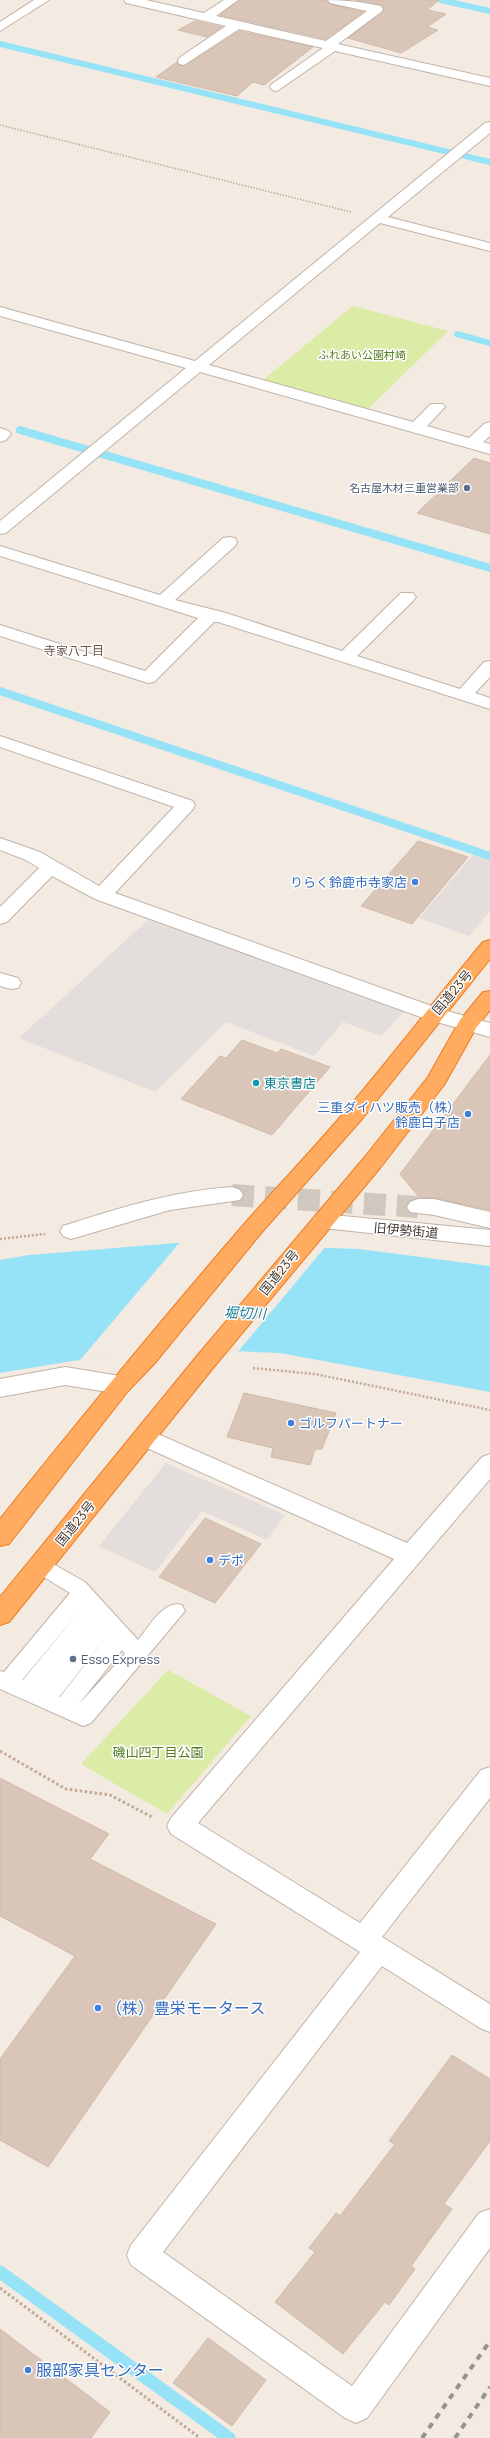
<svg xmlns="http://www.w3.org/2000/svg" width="490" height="2438" viewBox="0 0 490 2438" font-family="Manrope,'Noto Sans JP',sans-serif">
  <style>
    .green { fill: #daeca5 }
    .parking { fill: #e3dedb }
    .water { fill: #96e3f8 }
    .pier { fill: #f3eae2 }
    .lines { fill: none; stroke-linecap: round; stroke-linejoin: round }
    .stream-far2 { stroke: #96e3f8; stroke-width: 6 }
    .stream-far1 { stroke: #96e3f8; stroke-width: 8 }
    .stream { stroke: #96e3f8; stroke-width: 13 }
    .building { fill: #d9c6b9; stroke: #d1baa9 }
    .street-tunnel { stroke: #d0c7bf; stroke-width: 22; stroke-dasharray: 22 11; stroke-linecap: butt }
    .lane-casing { stroke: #c2b3a7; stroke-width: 2 }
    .street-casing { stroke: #c2b3a7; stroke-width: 2 }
    .highway-casing { stroke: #ee7b21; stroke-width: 2 }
    .path-far2 { stroke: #c3a993; stroke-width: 1.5; stroke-dasharray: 1.5 1.5; stroke-linecap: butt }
    .path-far1 { stroke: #c3a993; stroke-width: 2.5; stroke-dasharray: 2 2; stroke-linecap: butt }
    .path { stroke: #c3a993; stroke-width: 3; stroke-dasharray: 2.5 2.5; stroke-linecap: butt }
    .lane { fill: #fff; fill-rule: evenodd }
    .street { fill: #fff; fill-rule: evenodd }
    .highway { fill: #ffac61; fill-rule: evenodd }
    .rail { stroke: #939393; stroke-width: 4; stroke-dasharray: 6 6; stroke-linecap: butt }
    .service-dot { fill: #5c6f8a; stroke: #fff; stroke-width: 1.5 }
    .shop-dot { fill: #3f7fe0; stroke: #fff; stroke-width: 1.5 }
    .culture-dot { fill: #0f9aa8; stroke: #fff; stroke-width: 1.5 }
    .labels { text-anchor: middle; stroke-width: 3; stroke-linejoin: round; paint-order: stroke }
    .far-park-label { font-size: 11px; fill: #557c20; stroke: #fff }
    .far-service-label { font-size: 11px; fill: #4e5e75; stroke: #fff; text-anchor: end }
    .far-neighbourhood-label { font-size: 12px; fill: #695548; stroke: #fff }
    .shop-label { font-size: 13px; fill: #366cbe; stroke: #fff; text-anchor: end }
    .street-label { font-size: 13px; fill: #453a32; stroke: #fff }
    .culture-label { font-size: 13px; fill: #0d838f; stroke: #fff; text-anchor: start }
    .service-label { font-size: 13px; fill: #4e5e75; stroke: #fff; text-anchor: start }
    .park-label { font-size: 13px; fill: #557c20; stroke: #fff }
    .water-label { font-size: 14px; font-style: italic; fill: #1e7d99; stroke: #fff }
    .near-shop-label { font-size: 16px; fill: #366cbe; stroke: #fff; text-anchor: start }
  </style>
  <rect width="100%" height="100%" fill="#f3eae2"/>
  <!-- green -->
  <g class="green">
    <polygon points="353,306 448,331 367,410 263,380"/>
    <polygon points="168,1670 251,1716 167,1814 81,1764"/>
  </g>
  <!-- parking -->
  <g class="parking">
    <polygon points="474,854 490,859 490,911 469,936 419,918"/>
    <polygon points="148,920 405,1011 381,1036 343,1022 314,1056 226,1022 155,1092 19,1038"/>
    <polygon points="166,1463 285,1515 267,1540 202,1511 155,1572 99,1546"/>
  </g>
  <!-- water -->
  <polygon class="water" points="177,1243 359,1249 490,1266 490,1392 280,1353 185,1349 72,1361 0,1373 0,1260 29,1255"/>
  <!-- pier -->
  <polygon class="pier" points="181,1241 326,1246 236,1354 185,1351 80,1360"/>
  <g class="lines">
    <!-- stream-far2 -->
    <g class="stream-far2">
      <polyline points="441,0 490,11"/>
      <polyline points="0,44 490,162"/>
      <polyline points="457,334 490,343"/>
    </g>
    <!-- stream-far1 -->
    <g class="stream-far1">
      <polyline points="20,430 490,568"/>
      <polyline points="0,691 490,856"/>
    </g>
    <!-- stream -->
    <polyline class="stream" points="0,2272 229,2438"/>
  </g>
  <!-- building -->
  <g class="building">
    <polygon points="239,0 327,0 330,4 363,12 326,39 220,15"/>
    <polygon points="355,0 439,0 427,10 446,14 427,27 438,30 401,53 348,38 384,10 381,5"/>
    <polygon points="195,21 222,27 207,37 178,30"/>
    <polygon points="239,31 313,47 264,85 253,82 237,96 156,77 177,62 179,65 185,66"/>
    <polygon points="474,458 490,463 490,534 417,513"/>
    <polygon points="418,841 468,857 412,924 361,906"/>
    <polygon points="242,1040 277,1053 281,1049 330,1067 272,1135 181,1099 220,1056 226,1058"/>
    <polygon points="490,1055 490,1210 434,1198 419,1197 400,1174"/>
    <polygon points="244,1393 336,1413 322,1449 315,1449 310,1465 271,1457 273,1448 227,1437"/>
    <polygon points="205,1518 261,1544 215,1603 159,1577"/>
    <polygon points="0,1778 109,1834 90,1859 216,1924 48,2167 0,2140 0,2059 75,1956 0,1916"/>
    <polygon points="452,2055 490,2079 490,2141 444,2204 452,2209 411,2266 415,2269 389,2305 385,2302 343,2354 275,2302 315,2252 309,2248 336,2213 340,2216 395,2144 389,2141"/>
    <polygon points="0,2329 110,2412 91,2438 0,2438"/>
    <polygon points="208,2338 266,2380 232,2426 173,2383"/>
  </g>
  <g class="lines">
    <!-- street-tunnel -->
    <polyline class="street-tunnel" points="232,1195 418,1207"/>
    <!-- lane casing -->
    <g class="lane-casing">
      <path id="lane" d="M41 1557 85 1582 138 1640C149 1627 164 1599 182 1605L185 1611 91 1723 83 1726 0 1689V1671L4 1672 70 1593 34 1571 31 1565 34 1559ZM83 1607 23 1680H22ZM108 1635 60 1697H59ZM122 1650 125 1654 78 1705Z"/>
    </g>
    <!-- street casing -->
    <g class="street-casing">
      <g id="street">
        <polygon points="34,0 49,0 0,31 0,22"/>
        <path d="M124 0H146L204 13 224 0H238L216 16 326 41 367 11 330 3 328 0C346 0 363 2 381 6L383 9 381 12 338 44 490 78V86L335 51 277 91 272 90 270 87 272 84 323 48 239 29 184 65 179 64 178 61 179 58 226 26 126 3Z"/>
        <polygon points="490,122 490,133 388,217 490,243 490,251 380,223 209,365 413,422 431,404 443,404 445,407 427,426 469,438 484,424 490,422 490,436 483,442 490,444 490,454 200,372 6,533 0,534 0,521 186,368 0,316 0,307 195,361 485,123"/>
        <polygon points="0,428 9,431 11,434 6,440 0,442"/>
        <polygon points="229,537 235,538 237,542 235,546 175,600 226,613 342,651 401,593 413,593 416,597 413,601 357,656 460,689 484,662 490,661 490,677 475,693 490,698 490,709 218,622 214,622 154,682 148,683 0,636 0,625 145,671 198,618 0,556 0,546 160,595 223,538"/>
        <polygon points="0,736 193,801 195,805 193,809 115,893 440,1009 490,1023 490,1037 426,1019 95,899 52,876 7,922 0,924 0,907 39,868 26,860 0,850 0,838 40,852 99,886 174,807 0,747"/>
        <polygon points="0,973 18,978 21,983 18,988 11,989 0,986"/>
        <path d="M232 1187 240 1190 243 1195 240 1200 170 1210 71 1239 63 1236 60 1231 63 1226C119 1208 173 1191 232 1187Z"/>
        <polygon points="418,1199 434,1199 490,1212 490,1228 434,1215 410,1212 407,1207 410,1202"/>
        <polygon points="322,1214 490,1230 490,1246 314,1227 311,1222 314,1217"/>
        <polygon points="65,1367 120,1376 128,1379 132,1385 128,1391 120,1394 65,1385 0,1397 0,1379"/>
        <polygon points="144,1428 407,1543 482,1457 490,1454 490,1479 198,1823 360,1923 481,1770 490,1767 490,1798 382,1937 490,2004 490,2032 480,2028 382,1966 163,2252 352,2386 479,2213 490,2209 490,2248 367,2418 356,2423 345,2418 131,2265 127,2255 131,2245 360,1952 171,1834 167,1826 171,1818 394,1559 136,1443 132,1437 136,1431"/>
      </g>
    </g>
    <!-- highway casing -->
    <g class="highway-casing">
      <g id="highway">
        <path d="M490 940V959L362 1119 262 1232 154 1364 128 1391 9 1544 0 1546V1519C80 1419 162 1319 246 1222 279 1184 315 1148 347 1109 394 1054 437 997 483 942Z"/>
        <polygon points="490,991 490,1010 476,1028 444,1085 380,1168 213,1368 9,1622 0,1625 0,1597 197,1356 364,1158 428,1077 460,1020 483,992"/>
      </g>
    </g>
    <!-- path-far2 -->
    <polyline class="path-far2" points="0,125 351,212"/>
    <!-- path-far1 -->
    <g class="path-far1">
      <polyline points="0,1239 45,1234"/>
      <polyline points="253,1368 315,1374 490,1410"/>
    </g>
    <!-- path -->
    <g class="path">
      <polyline points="0,1751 66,1789 110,1795 152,1817"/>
      <polyline points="0,2288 200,2438"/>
    </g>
    <!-- lane -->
    <use href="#lane" class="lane"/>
    <!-- street -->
    <use href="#street" class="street"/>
    <!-- highway -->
    <use href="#highway" class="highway"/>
    <!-- rail -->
    <g class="rail">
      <polyline points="422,2438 490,2341"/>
      <polyline points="455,2438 490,2387"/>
    </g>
  </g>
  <!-- markers -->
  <g class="service-dot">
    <circle cx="467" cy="488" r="4"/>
    <circle cx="73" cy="1659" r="4"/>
  </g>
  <g class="shop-dot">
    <circle cx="415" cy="882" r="4"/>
    <circle cx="468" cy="1114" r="4"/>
    <circle cx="291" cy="1423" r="4"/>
    <circle cx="210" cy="1560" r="4"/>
    <circle cx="98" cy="2008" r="4"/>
    <circle cx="28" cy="2370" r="4"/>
  </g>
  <circle class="culture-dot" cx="256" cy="1083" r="4"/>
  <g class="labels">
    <!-- far-park labels -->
    <g class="far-park-label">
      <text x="362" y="359">ふれあい公園村崎</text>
    </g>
    <!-- far-service labels -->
    <g class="far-service-label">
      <text x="459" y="492">名古屋木材三重営業部</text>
    </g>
    <!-- far-neighbourhood labels -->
    <g class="far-neighbourhood-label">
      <text x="74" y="655">寺家八丁目</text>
    </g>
    <!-- shop labels -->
    <g class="shop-label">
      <text x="407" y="887">りらく鈴鹿市寺家店</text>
      <text x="460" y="1112">三重ダイハツ販売（株）<tspan x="460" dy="15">鈴鹿白子店</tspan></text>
      <text x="299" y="1428" text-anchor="start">ゴルフパートナー</text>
      <text x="218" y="1565" text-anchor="start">デポ</text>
    </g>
    <!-- street labels -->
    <g class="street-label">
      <text transform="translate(452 992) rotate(-50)" y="5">国道23号</text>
      <text transform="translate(406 1230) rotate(5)" y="5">旧伊勢街道</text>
      <text transform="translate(279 1272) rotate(-51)" y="5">国道23号</text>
      <text transform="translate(75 1523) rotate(-51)" y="5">国道23号</text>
    </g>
    <!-- culture labels -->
    <g class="culture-label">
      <text x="264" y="1088">東京書店</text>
    </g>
    <!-- service labels -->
    <g class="service-label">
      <text x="81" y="1664">Esso Express</text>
    </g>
    <!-- park labels -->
    <g class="park-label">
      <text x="158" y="1757">磯山四丁目公園</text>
    </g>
    <!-- water labels -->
    <g class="water-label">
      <text transform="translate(245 1313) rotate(2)" y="5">堀切川</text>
    </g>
    <!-- near-shop labels -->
    <g class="near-shop-label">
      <text x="106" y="2014">（株）豊栄モータース</text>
      <text x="36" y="2376">服部家具センター</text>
    </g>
  </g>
</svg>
